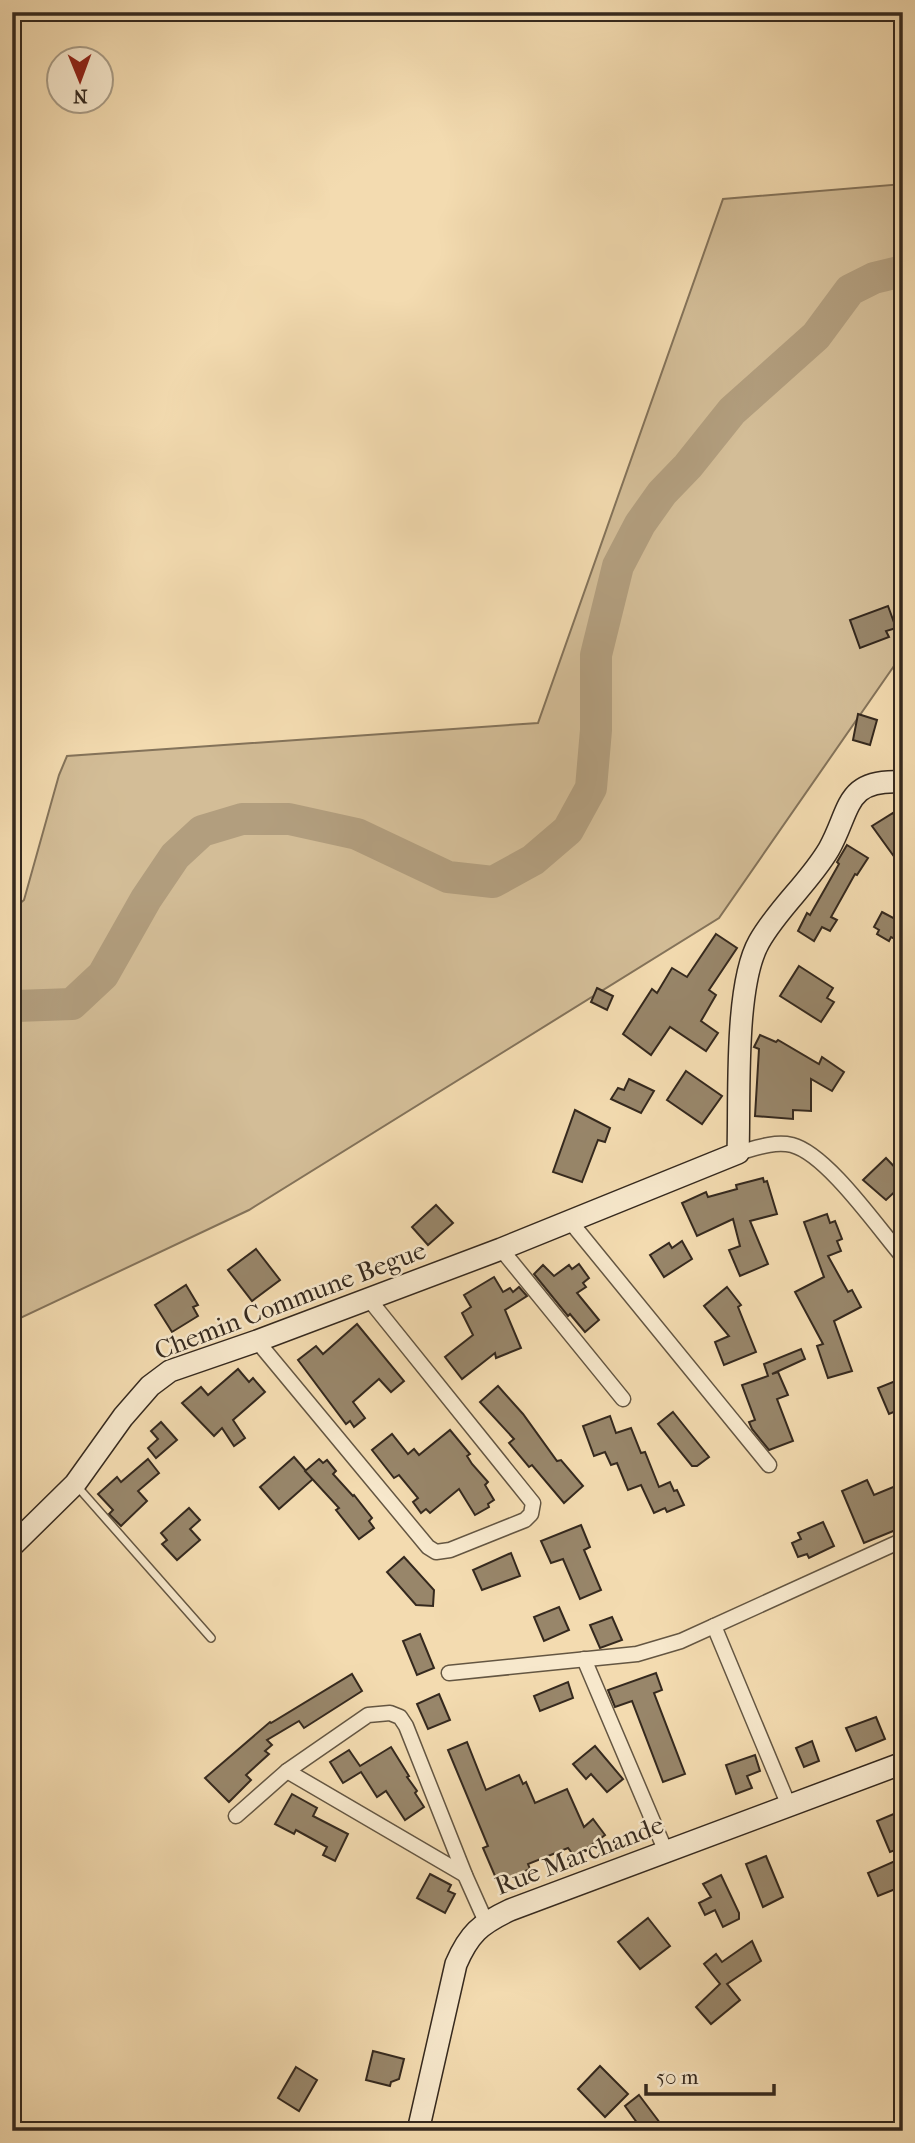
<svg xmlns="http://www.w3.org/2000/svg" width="915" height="2143" viewBox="0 0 915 2143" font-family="'IM FELL French Canon',serif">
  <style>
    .green { fill: #d3bd97; stroke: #84735a; stroke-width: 2 }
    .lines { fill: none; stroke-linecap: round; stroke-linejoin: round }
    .river { stroke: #b29e7e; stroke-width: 32 }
    .building { fill: #98866a; stroke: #35291e; stroke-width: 2 }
    .lane-casing { stroke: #645642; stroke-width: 10 }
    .street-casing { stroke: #645642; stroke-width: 17 }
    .secondary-casing { stroke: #35291e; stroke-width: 24 }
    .lane { stroke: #f7e8cc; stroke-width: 7 }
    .street { stroke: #f7e8cc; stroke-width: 14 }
    .secondary { stroke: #f7e8cc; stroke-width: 21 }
    .labels { text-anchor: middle; stroke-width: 5; stroke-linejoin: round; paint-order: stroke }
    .street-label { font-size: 26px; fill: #35291e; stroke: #f7e8cc }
  </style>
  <rect width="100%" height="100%" fill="#f3dbb0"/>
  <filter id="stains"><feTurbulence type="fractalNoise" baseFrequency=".00286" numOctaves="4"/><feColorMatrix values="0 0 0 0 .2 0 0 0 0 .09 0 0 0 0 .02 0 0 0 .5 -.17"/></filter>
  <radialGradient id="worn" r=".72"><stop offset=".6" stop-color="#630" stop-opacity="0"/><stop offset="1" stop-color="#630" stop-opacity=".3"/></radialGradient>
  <!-- green -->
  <polygon class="green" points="903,184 903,653 719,918 249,1210 12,1322 12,910 24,900 59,775 67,756 538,723 723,199"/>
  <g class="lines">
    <!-- river -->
    <polyline class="river" points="12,1004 16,1006 72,1004 103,975 146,899 175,856 202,831 242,819 289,819 357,834 448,877 493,882 533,860 568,830 591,788 596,730 596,655 618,566 640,524 662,493 688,466 732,411 816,336 850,290 874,278 903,271"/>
  </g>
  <!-- building -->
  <g class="building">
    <polygon points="888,606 896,628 886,631 889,637 860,648 850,620"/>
    <polygon points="858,714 877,720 870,745 853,740"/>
    <polygon points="893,813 897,820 903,816 903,869 872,826"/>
    <polygon points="847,845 868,858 857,875 855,874 831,917 837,920 830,931 822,927 814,941 798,931 807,913 810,915 826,887 839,864 837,862"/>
    <polygon points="882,912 903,923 903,929 897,940 891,937 889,941 877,934 879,930 874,927"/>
    <polygon points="716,934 737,948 709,990 716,995 701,1021 718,1033 706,1051 670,1027 651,1055 623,1034 652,989 657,993 672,968 687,977"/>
    <polygon points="799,966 833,988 827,998 834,1002 821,1022 780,996"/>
    <polygon points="597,988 613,996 607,1010 591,1002"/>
    <polygon points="760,1035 776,1042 778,1040 819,1064 822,1057 844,1072 832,1091 811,1079 811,1111 793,1110 793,1119 755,1116 759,1049 754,1047"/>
    <polygon points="686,1071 722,1096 702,1124 667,1100"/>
    <polygon points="629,1079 654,1091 641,1113 611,1099 618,1088 624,1090"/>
    <polygon points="575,1110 610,1128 605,1142 598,1140 582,1182 553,1172"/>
    <polygon points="886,1158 903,1176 903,1184 886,1200 863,1180"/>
    <polygon points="763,1178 764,1182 767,1181 777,1214 750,1221 768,1264 740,1276 729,1250 740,1246 733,1219 697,1236 682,1203 706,1192 708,1197 737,1189 736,1185"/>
    <polygon points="436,1205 453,1223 428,1245 412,1227"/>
    <polygon points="827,1214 830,1223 835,1221 842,1239 837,1241 841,1251 828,1256 848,1292 852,1290 861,1307 834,1321 852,1371 828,1378 817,1346 823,1344 795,1292 824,1277 804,1222"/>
    <polygon points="682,1241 692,1259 664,1277 650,1255 669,1243 672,1248"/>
    <polygon points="256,1249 280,1280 252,1301 228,1270"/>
    <polygon points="579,1264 589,1278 583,1283 586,1287 577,1293 599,1320 585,1332 570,1314 568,1316 534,1274 543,1265 554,1276 569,1265 572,1269"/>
    <polygon points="494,1277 503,1292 510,1288 513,1292 519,1287 527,1296 505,1310 521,1348 496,1358 495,1353 462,1379 445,1357 473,1335 462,1313 471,1307 464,1295"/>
    <polygon points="186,1285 198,1305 193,1307 198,1316 172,1332 155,1305"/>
    <polygon points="727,1287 741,1305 738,1307 756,1352 724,1365 715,1342 729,1336 704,1306"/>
    <polygon points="357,1324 404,1381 391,1392 379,1379 353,1402 365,1418 354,1427 350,1421 346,1424 298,1360 316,1346 323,1354"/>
    <polygon points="801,1349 805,1359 772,1374 778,1372 788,1395 777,1399 793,1441 769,1450 752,1429 749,1422 755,1420 742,1385 768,1376 764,1364"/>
    <polygon points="238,1369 249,1382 253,1378 265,1392 233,1420 245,1438 234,1446 222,1428 214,1436 182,1403 201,1387 208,1395"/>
    <polygon points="903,1378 903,1408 889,1414 878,1388"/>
    <polygon points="498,1386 523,1414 557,1461 561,1460 583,1486 564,1503 532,1465 529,1467 509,1443 514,1439 480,1402"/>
    <polygon points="673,1412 709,1457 697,1466 692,1466 658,1424"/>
    <polygon points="610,1416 616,1433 631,1428 641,1453 645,1452 659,1487 670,1482 674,1491 677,1490 684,1505 667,1512 665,1508 654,1513 641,1485 628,1490 617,1463 611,1465 605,1452 594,1456 583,1426"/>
    <polygon points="161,1422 177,1440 156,1458 148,1448 158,1439 151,1431"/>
    <polygon points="450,1430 470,1454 467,1456 472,1464 488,1482 485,1485 494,1500 488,1504 489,1507 475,1515 459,1489 430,1513 426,1509 421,1513 413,1502 418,1498 399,1475 394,1478 372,1450 392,1434 408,1454 414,1449 419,1455"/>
    <polygon points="294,1457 313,1479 279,1509 260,1487"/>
    <polygon points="148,1459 159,1473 138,1491 147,1501 121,1526 109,1514 113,1510 98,1494 117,1477 121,1482"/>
    <polygon points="319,1459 323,1463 327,1460 336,1471 333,1474 353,1496 354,1495 372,1518 369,1521 374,1528 359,1539 336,1510 339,1508 305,1471"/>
    <polygon points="867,1480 874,1495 903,1483 903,1527 864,1543 842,1491"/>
    <polygon points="189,1508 200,1520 190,1529 200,1540 177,1560 162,1544 167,1540 161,1533"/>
    <polygon points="823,1522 834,1546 809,1558 807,1554 798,1557 792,1543 801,1539 798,1533"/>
    <polygon points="581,1525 590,1547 584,1550 601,1590 580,1599 563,1559 551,1563 541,1541"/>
    <polygon points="511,1553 520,1576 482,1590 473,1570"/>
    <polygon points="404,1557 434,1590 433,1606 416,1605 387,1572"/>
    <polygon points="559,1607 569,1630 544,1641 534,1617"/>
    <polygon points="612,1617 622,1640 600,1648 590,1625"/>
    <polygon points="420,1634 434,1668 417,1675 403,1641"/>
    <polygon points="656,1673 662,1690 654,1693 685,1774 663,1782 632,1701 615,1707 608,1690"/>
    <polygon points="352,1674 362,1691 304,1728 299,1721 267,1740 272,1745 265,1751 269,1754 246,1775 251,1780 229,1802 205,1778 270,1722 271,1723"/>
    <polygon points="568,1682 573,1698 540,1711 534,1696"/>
    <polygon points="439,1694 450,1720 428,1729 417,1704"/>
    <polygon points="876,1717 885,1739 856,1751 846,1728"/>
    <polygon points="812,1741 819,1761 804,1767 796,1748"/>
    <polygon points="467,1742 486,1790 519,1775 523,1784 526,1782 535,1803 567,1789 584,1827 593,1819 605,1835 575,1857 568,1848 528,1864 530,1869 498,1883 483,1848 488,1846 448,1750"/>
    <polygon points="595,1746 623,1779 607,1792 591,1774 586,1779 573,1764"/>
    <polygon points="391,1747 409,1776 407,1777 417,1791 415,1793 424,1807 405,1820 386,1791 377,1797 361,1772 343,1783 330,1762 349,1750 360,1766"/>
    <polygon points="755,1755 760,1771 747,1776 752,1788 736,1794 726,1765"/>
    <polygon points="292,1794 317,1808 313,1816 348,1834 335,1861 323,1855 327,1847 296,1830 294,1834 275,1824"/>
    <polygon points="903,1810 903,1847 890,1852 877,1821"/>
    <polygon points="766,1856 783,1897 763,1907 746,1864"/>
    <polygon points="895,1861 903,1880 903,1886 878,1896 868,1873"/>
    <polygon points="430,1874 451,1885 448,1891 455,1894 445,1913 417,1898"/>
    <polygon points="721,1875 739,1913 739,1919 723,1927 715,1910 705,1915 699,1903 711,1897 703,1884"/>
    <polygon points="648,1918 670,1946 640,1969 618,1942"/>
    <polygon points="752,1941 761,1961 727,1984 740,2000 711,2024 696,2007 720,1984 704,1964 716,1954 722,1962"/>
    <polygon points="373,2051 404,2059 399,2079 391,2082 390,2086 366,2080"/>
    <polygon points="600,2066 628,2094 605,2117 578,2089"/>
    <polygon points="296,2067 317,2080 299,2111 278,2098"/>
    <polygon points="639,2095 666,2131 643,2131 625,2106"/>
  </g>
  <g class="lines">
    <!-- lane casing -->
    <g class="lane-casing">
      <polyline id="lane" points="76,1485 211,1638"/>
    </g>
    <!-- street casing -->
    <g class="street-casing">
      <g id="street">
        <path d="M738 1153C756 1148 774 1141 792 1145 827 1154 878 1228 903 1257"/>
        <polyline points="569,1220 769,1465"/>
        <polyline points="501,1249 623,1399"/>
        <polyline points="257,1341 428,1547 436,1552 450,1550 525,1520 531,1514 533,1503 368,1298"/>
        <polyline points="714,1626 789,1806"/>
        <polyline points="584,1659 666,1852"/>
        <polyline points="449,1673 637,1654 681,1641 903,1540"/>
        <polyline points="287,1771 465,1875"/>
        <polyline points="236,1816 287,1771 368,1715 390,1713 400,1717 406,1726 465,1875 486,1922"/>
      </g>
    </g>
    <!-- secondary casing -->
    <g class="secondary-casing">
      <g id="secondary">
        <path d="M12 1546 75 1484 123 1417 150 1386 170 1371 257 1341 501 1249 738 1153C740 1100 734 986 759 942 778 908 809 883 829 849 851 810 844 778 903 782"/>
        <path d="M418 2131 456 1964C469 1934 480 1924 510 1910L903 1763"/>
      </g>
    </g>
    <!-- lane -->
    <use href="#lane" class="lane"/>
    <!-- street -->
    <use href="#street" class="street"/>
    <!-- secondary -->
    <use href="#secondary" class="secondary"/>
  </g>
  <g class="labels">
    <!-- street labels -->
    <g class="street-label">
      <text transform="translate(290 1300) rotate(-21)" y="9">Chemin Commune Begue</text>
      <text transform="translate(579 1855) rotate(-21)" y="9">Rue Marchande</text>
    </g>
  </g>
  <!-- margin -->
  <rect width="915" height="2143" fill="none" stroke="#f3dbb0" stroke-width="42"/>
  <rect x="14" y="14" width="887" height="2115" fill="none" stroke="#35291e" stroke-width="3.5"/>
  <rect x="21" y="21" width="873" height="2101" fill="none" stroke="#35291e" stroke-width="2"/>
  <!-- north arrow -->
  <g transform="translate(80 80) rotate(179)"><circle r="33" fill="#f7e8cc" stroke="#a99c86" stroke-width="2"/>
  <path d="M0-5L12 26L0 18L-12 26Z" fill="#8f2418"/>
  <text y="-10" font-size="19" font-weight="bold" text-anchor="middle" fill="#35291e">N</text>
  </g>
  <!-- scale -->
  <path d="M646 2084v10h128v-10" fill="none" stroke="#35291e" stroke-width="3.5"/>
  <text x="656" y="2084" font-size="21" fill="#35291e" stroke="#f7e8cc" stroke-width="5" paint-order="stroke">50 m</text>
  <rect width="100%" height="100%" filter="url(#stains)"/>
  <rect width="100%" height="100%" fill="url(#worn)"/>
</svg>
